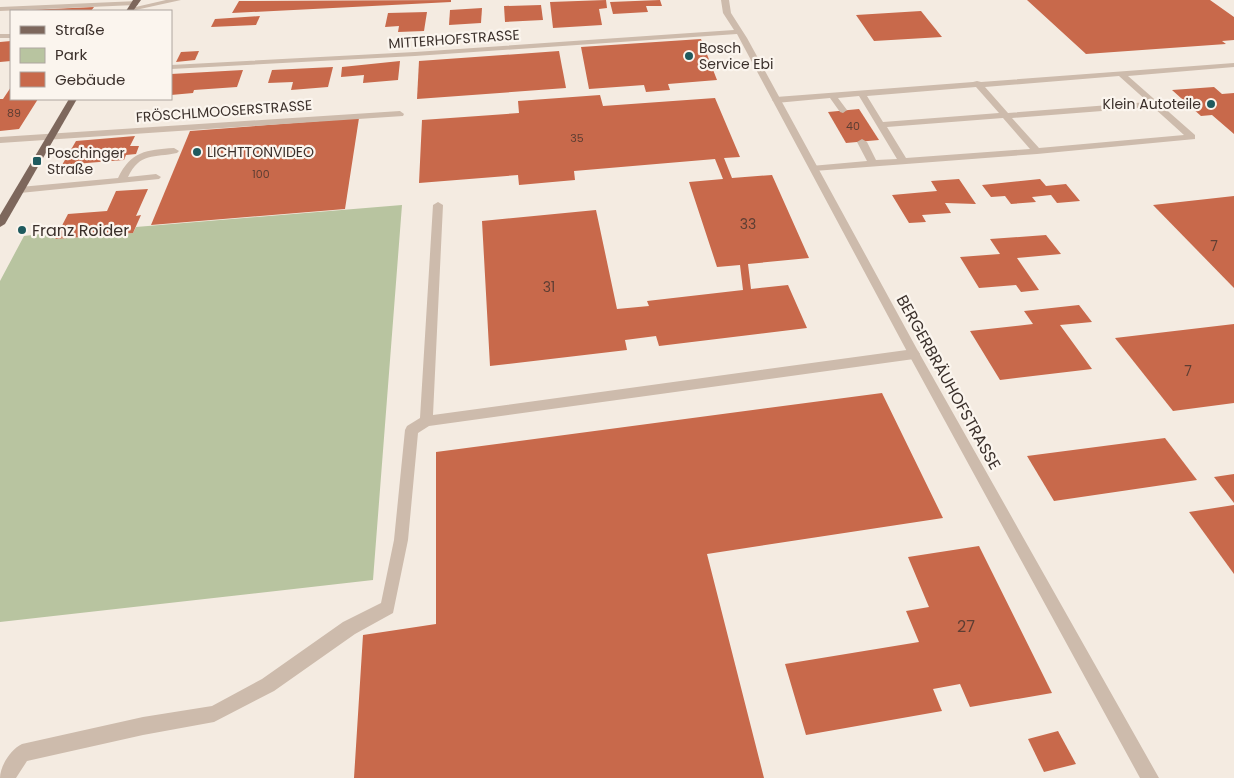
<svg xmlns="http://www.w3.org/2000/svg" width="1234" height="778" viewBox="0 0 1234 778" font-family="Poppins,sans-serif">
  <style>
    .green { fill: #b8c4a0 }
    .building { fill: #c8694b }
    .lines { fill: none; stroke-linecap: round; stroke-linejoin: round }
    .lane { fill: #cdbbac; fill-rule: evenodd }
    .street { fill: #cdbbac; fill-rule: evenodd }
    .primary { fill: #7d675c; fill-rule: evenodd }
    .poi-dot { fill: #1f5a5e; stroke: #fbf5ee; stroke-width: 2 }
    .labels { text-anchor: middle; stroke-width: 4.5; stroke-linejoin: round; paint-order: stroke }
    .far-number-label { font-size: 11px; fill: #5e3e33 }
    .far-street-label { font-size: 14px; fill: #3b302b; stroke: #fbf5ee }
    .far-poi-label { font-size: 14px; fill: #3b302b; stroke: #fbf5ee; text-anchor: start }
    .number-label { font-size: 14px; fill: #5e3e33 }
    .poi-label { font-size: 16px; fill: #3b302b; stroke: #fbf5ee; text-anchor: start }
    .street-label { font-size: 16px; fill: #3b302b; stroke: #fbf5ee }
    .near-number-label { font-size: 16px; fill: #5e3e33 }
  </style>
  <rect width="100%" height="100%" fill="#f4ebe1"/>
  <!-- green -->
  <polygon class="green" points="402,205 373,580 0,622 0,281 24,236 59,232 55,239 133,233 136,227"/>
  <!-- building -->
  <g class="building">
    <polygon points="451,0 451,2 232,13 239,1"/>
    <polygon points="606,0 607,8 599,9 602,25 553,28 550,2"/>
    <polygon points="660,0 662,6 646,6 648,12 613,14 610,2"/>
    <polygon points="1027,0 1210,0 1234,17 1234,40 1222,41 1226,44 1086,54"/>
    <polygon points="541,5 543,20 505,22 504,6"/>
    <polygon points="94,7 91,11 29,11 29,10"/>
    <polygon points="482,8 481,23 449,25 450,10"/>
    <polygon points="921,11 942,37 874,41 856,15"/>
    <polygon points="427,12 424,31 398,32 399,26 385,27 388,13"/>
    <polygon points="260,16 256,25 211,27 215,19"/>
    <polygon points="701,39 717,80 668,84 670,90 646,92 644,85 589,89 581,47"/>
    <polygon points="11,41 11,61 0,62 0,42"/>
    <polygon points="199,51 195,60 176,62 181,52"/>
    <polygon points="559,51 566,88 417,99 419,61"/>
    <polygon points="400,61 398,80 363,83 364,75 341,77 342,67"/>
    <polygon points="333,67 328,87 291,90 293,82 268,83 272,70"/>
    <polygon points="243,70 237,87 194,90 193,93 171,95 171,74"/>
    <polygon points="11,87 11,99 38,99 19,129 0,131 0,99 3,99"/>
    <polygon points="1214,87 1222,94 1234,93 1234,134 1212,115 1201,116 1172,90"/>
    <polygon points="600,95 603,106 715,98 740,157 724,158 732,178 772,175 809,258 748,264 751,289 788,285 807,328 659,346 656,336 625,340 627,350 490,366 482,221 596,210 617,309 649,306 647,301 743,290 740,265 717,267 689,182 723,179 715,159 574,171 575,180 519,185 518,175 419,183 422,120 519,113 518,101"/>
    <polygon points="859,109 879,140 846,143 828,112"/>
    <polygon points="359,118 345,209 151,225 190,131"/>
    <polygon points="135,136 130,146 139,146 136,154 126,155 124,160 62,165 76,141"/>
    <polygon points="959,179 976,204 945,203 951,213 922,215 926,222 909,223 892,195 937,191 931,181"/>
    <polygon points="1040,179 1046,186 1066,184 1080,201 1057,203 1051,195 1032,197 1036,202 1011,204 1005,196 991,197 982,185"/>
    <polygon points="148,189 136,216 141,215 133,233 55,239 68,214 107,211 116,191"/>
    <polygon points="1234,196 1234,288 1153,205"/>
    <polygon points="1046,235 1061,254 1017,258 1039,290 1021,292 1016,285 979,288 960,257 1000,254 990,239"/>
    <polygon points="1079,305 1092,322 1060,325 1092,369 1000,380 970,331 1033,324 1024,311"/>
    <polygon points="1234,324 1234,403 1173,411 1115,338"/>
    <polygon points="882,393 943,518 707,554 764,778 354,778 363,635 436,624 436,452"/>
    <polygon points="1165,438 1197,480 1054,501 1027,456"/>
    <polygon points="1234,474 1234,503 1214,477"/>
    <polygon points="1234,505 1234,574 1189,512"/>
    <polygon points="979,546 1052,693 970,707 960,684 933,689 942,711 806,735 785,664 919,642 906,611 929,607 908,557"/>
    <polygon points="1058,731 1076,764 1044,772 1028,739"/>
  </g>
  <g class="lines">
    <!-- lane -->
    <g class="lane">
      <polygon points="166,0 181,0 131,11 127,9"/>
      <rect x="0" y="34" width="11" height="4"/>
      <path d="M1234 63V67L1128 76 1195 135V139L1037 154 814 171 811 170V166L867 161 857 142 862 139 867 142 876 160 897 159 859 96 838 98 847 110 843 113 840 112 830 98 776 103 772 100 776 97 973 82 977 81 981 82ZM1119 76 1148 102 1008 113 985 87ZM976 87 999 113 883 122 867 96ZM1153 107 1184 135 1039 148 1012 118ZM1003 118 1030 149 906 158 887 127Z"/>
      <path d="M174 148 179 151 177 153C154 158 140 152 128 177L156 174 161 177 159 179 20 193 15 190 20 187 118 178C131 151 146 150 174 148Z"/>
      <path d="M438 202 443 205 433 415 914 349 918 351 920 354 918 357 914 359 429 426 418 433 408 540 393 613 355 634 274 691 214 722 143 735 27 761 16 778H0C0 766 11 749 22 744L143 717 212 706 262 679 343 622 381 603 394 540 405 430 407 426 420 418 433 205Z"/>
    </g>
    <!-- street -->
    <g class="street">
      <polygon points="721,0 729,0 731,13 747,38 918,351 1159,778 1140,778 910,357 737,34 415,56 171,69 171,65 415,52 734,30 723,13"/>
      <polygon points="138,1 138,5 135,5 0,11 0,7"/>
      <polygon points="400,111 404,114 403,116 0,143 0,137"/>
    </g>
    <!-- primary -->
    <g class="primary">
      <polygon points="133,0 141,0 133,11 126,11"/>
      <polygon points="69,99 77,99 5,224 0,227 0,215"/>
    </g>
  </g>
  <!-- markers -->
  <g class="poi-dot">
    <circle cx="689" cy="56" r="5"/>
    <circle cx="1211" cy="104" r="5"/>
    <circle cx="197" cy="152" r="5"/>
    <rect x="32" y="156" width="10" height="10" rx="2.5"/>
    <circle cx="22" cy="230" r="5"/>
  </g>
  <g class="labels">
    <!-- far-number labels -->
    <g class="far-number-label">
      <text x="14" y="117">89</text>
      <text x="853" y="130">40</text>
      <text x="577" y="142">35</text>
      <text x="261" y="178">100</text>
    </g>
    <!-- far-street labels -->
    <g class="far-street-label">
      <text transform="translate(454 39) rotate(-4)" y="5">MITTERHOFSTRASSE</text>
      <text transform="translate(224 111) rotate(-4)" y="5">FRÖSCHLMOOSERSTRASSE</text>
    </g>
    <!-- far-poi labels -->
    <g class="far-poi-label">
      <text x="699" y="53">Bosch<tspan x="699" dy="16">Service Ebi</tspan></text>
      <text x="1201" y="109" text-anchor="end">Klein Autoteile</text>
      <text x="207" y="157">LICHTTONVIDEO</text>
      <text x="47" y="158">Poschinger<tspan x="47" dy="16">Straße</tspan></text>
    </g>
    <!-- number labels -->
    <g class="number-label">
      <text x="748" y="229">33</text>
      <text x="1214" y="251">7</text>
      <text x="549" y="292">31</text>
      <text x="1188" y="376">7</text>
    </g>
    <!-- poi labels -->
    <g class="poi-label">
      <text x="32" y="236">Franz Roider</text>
    </g>
    <!-- street labels -->
    <g class="street-label">
      <text transform="translate(949 382) rotate(61)" y="6">BERGERBRÄUHOFSTRASSE</text>
    </g>
    <!-- near-number labels -->
    <g class="near-number-label">
      <text x="966" y="632">27</text>
    </g>
  </g>
  <!-- legend -->
  <rect x="10" y="10" width="162" height="90" fill="#fbf5ee" stroke="#aea6a0"/>
  <rect x="20" y="26" width="25" height="8" fill="#7d675c" stroke="#aea6a0"/>
  <text x="55" y="35" font-size="15" fill="#3b302b">Straße</text>
  <rect x="20" y="48" width="25" height="15" fill="#b8c4a0" stroke="#aea6a0"/>
  <text x="55" y="60" font-size="15" fill="#3b302b">Park</text>
  <rect x="20" y="72" width="25" height="15" fill="#c8694b" stroke="#aea6a0"/>
  <text x="55" y="85" font-size="15" fill="#3b302b">Gebäude</text>
</svg>
